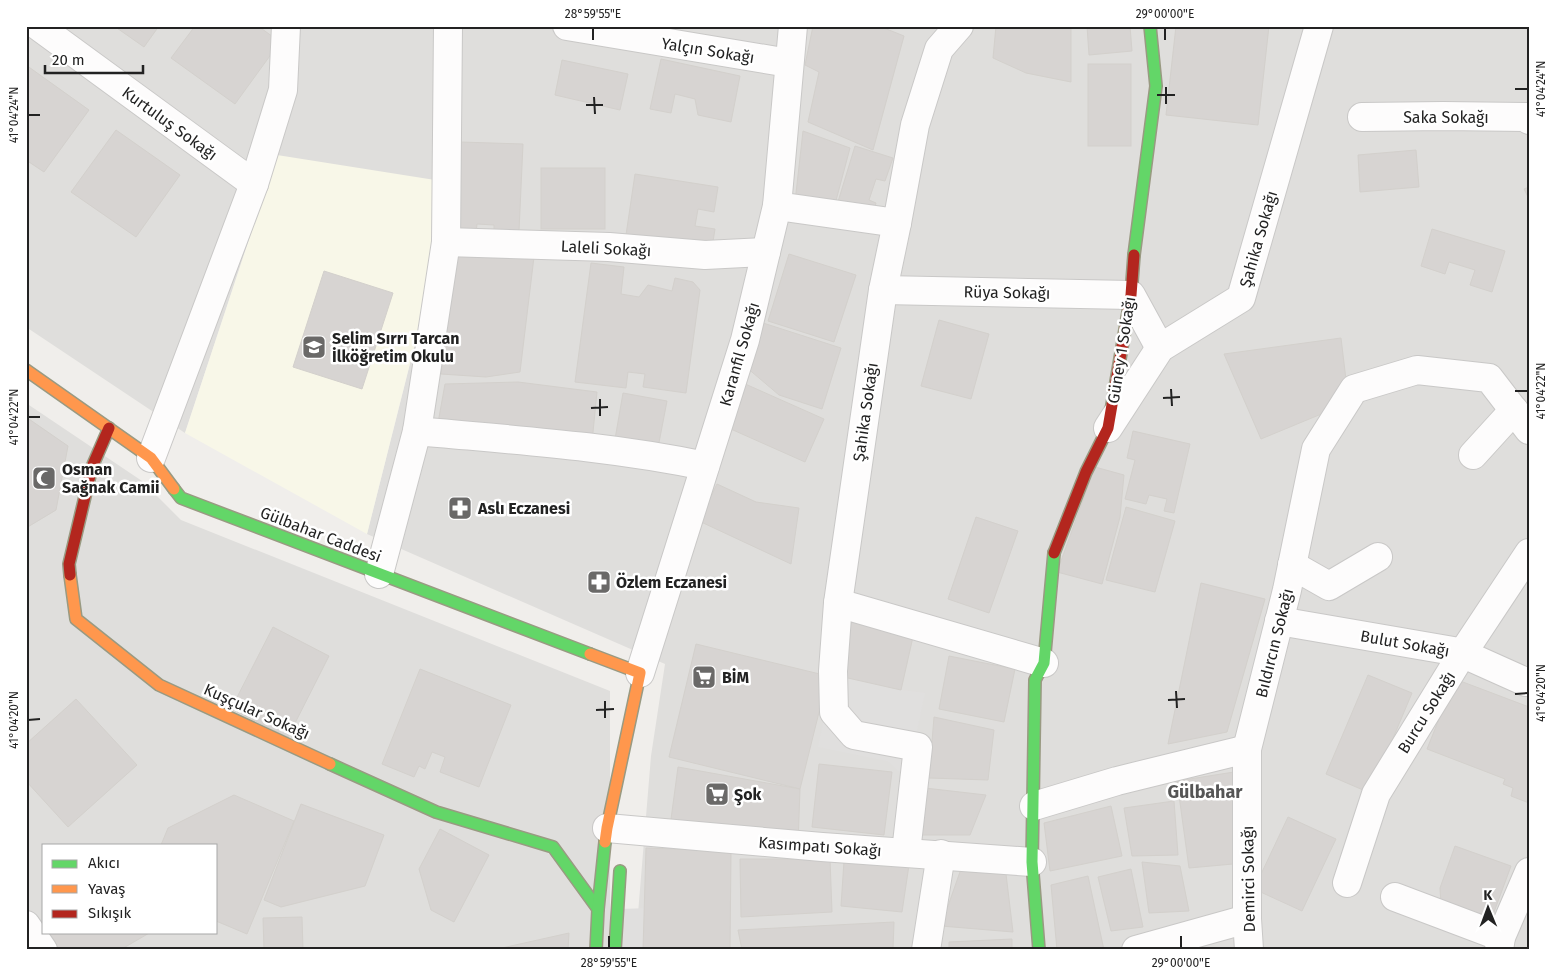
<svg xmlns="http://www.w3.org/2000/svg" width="1555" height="976" viewBox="0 0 1555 976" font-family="'Fira Sans',sans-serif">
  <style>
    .residential { fill: #dfdedc; fill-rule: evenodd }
    .education { fill: #f8f7e8 }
    .parking { fill: #e0dfde }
    .building { fill: #d7d4d2; stroke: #d3d0cc }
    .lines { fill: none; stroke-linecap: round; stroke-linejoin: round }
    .street-casing { stroke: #c9c8c7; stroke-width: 30 }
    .fast-casing { stroke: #999a82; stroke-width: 14 }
    .slow-casing { stroke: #999a82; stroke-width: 14 }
    .jam-casing { stroke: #999a82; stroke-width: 14 }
    .street { stroke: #fdfcfc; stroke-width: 28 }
    .fast { stroke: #63d668; stroke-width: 11 }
    .slow { stroke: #ff974d; stroke-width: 11 }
    .jam { stroke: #b3261e; stroke-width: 11 }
    .ticks { fill: none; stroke: #222; stroke-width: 2 }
    .labels { text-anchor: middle; stroke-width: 5; stroke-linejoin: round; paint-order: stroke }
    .street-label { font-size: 16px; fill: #222; stroke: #fff }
    .poi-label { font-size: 16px; font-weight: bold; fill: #222; stroke: #fff; text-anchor: start }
    .neighbourhood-label { font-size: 18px; font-weight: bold; fill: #555; stroke: #fff }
    .neatline { fill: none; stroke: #222; stroke-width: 2 }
    .ticks-label { font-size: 12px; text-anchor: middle; fill: #222 }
  </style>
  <rect width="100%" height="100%" fill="#f0eeeb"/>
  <!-- residential -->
  <g class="residential">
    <polygon points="26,26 1529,26 1529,950 635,950 651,756 665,664 367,534 436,261 277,155 185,433 26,327"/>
    <path d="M26 403 142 481 181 520 610 691V918L612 950H26ZM44 845H216V932H44Z"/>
  </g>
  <!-- education -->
  <polygon class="education" points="277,155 435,180 445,224 367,534 185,433"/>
  <!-- parking -->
  <g class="parking">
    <polygon points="833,674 901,690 925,693 907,779 887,761 818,747"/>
    <polygon points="650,908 651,950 621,950 620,909"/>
  </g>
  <!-- building -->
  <g class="building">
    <polygon points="114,26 159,26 144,47"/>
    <polygon points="195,26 258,26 280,42 235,104 171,58"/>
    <polygon points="813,26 879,26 904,36 873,150 808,122 819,72 805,65"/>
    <polygon points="996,26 1071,26 1071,82 1026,73 993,58"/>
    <polygon points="1087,26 1130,26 1132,51 1089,55"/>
    <polygon points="1176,26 1269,26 1258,125 1166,115"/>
    <polygon points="661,59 740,76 731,122 698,115 695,99 675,94 671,113 650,109"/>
    <polygon points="562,60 628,74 620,110 555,95"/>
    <rect x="1088" y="64" width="43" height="82"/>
    <polygon points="26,65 89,110 44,172 26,160"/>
    <polygon points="116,130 180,175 136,237 71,192"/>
    <polygon points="803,131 850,148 834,208 795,202"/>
    <polygon points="460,142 523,144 519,231 494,230 494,225 477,224 476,233 456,232"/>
    <polygon points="855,146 893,158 885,181 876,179 869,200 876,203 872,216 837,205"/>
    <polygon points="1416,150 1419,187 1360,192 1358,155"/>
    <rect x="541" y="168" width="64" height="61"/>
    <polygon points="635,174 718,187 714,212 698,209 695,226 715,229 712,248 626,235"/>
    <polygon points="1529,187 1529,199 1524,189"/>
    <polygon points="1432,229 1505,251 1492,292 1470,285 1475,270 1449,262 1445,274 1421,266"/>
    <polygon points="458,247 534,257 520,372 486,377 441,374"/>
    <polygon points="789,254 856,275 834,342 768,321"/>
    <polygon points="591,263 624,267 621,294 639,297 648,285 672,291 675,278 693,282 700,290 686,393 643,387 645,374 628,372 626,388 575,382"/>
    <polygon points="324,271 393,293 362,389 293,367"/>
    <polygon points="939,320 989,334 971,399 921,386"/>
    <polygon points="760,322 841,348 822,409 779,395 746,367"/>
    <polygon points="1341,338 1347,388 1331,410 1261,439 1224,354"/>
    <polygon points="518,382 597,392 592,442 438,423 445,384"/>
    <polygon points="743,383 824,419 805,462 724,426"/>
    <polygon points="623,393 667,401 657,453 614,445"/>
    <polygon points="26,417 68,446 56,510 26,528"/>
    <polygon points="1133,431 1190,444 1174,513 1164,511 1167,499 1149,495 1146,504 1125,499 1135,460 1127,458"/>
    <polygon points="1095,467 1124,475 1120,517 1102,584 1057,572"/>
    <polygon points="717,484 756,502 799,508 791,564 699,521"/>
    <polygon points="1126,507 1175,521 1155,592 1106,580"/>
    <polygon points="976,517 1018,531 989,613 948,599"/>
    <polygon points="1201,583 1265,599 1227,732 1168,744"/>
    <polygon points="853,614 915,628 901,690 839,676"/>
    <polygon points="273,627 329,656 288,737 231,709"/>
    <polygon points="696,644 828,676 800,789 669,757"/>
    <polygon points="949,656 1015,669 1004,722 939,709"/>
    <polygon points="420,669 511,705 479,787 440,772 445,757 432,752 425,769 419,766 414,777 382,764"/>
    <polygon points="1368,675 1412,693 1370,793 1326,774"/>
    <polygon points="1455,679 1529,707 1529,803 1511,796 1513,788 1503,784 1505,779 1427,749"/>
    <polygon points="76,699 137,765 68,827 26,781 26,744"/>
    <polygon points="934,717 994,730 988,780 929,778"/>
    <polygon points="819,764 892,772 884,835 812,827"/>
    <polygon points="678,767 800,789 798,844 669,834"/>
    <polygon points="1234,772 1233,864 1189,868 1177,781"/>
    <polygon points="925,788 986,795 970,835 918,835"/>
    <polygon points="234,795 294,821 247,934 216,921 216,845 161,845 168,828"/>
    <polygon points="1174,801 1178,855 1132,856 1124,808"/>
    <polygon points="301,804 384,835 365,886 281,907 264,900"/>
    <polygon points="1111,806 1122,856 1050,871 1044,823"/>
    <polygon points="1288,817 1336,839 1302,911 1254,889"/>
    <polygon points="440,829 489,855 454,922 431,910 419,869"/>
    <polygon points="1455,846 1511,866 1490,923 1441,905 1440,888"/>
    <polygon points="646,848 731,851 730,950 643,950"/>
    <polygon points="740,859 830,859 832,912 741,917"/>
    <polygon points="844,861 909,865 902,912 841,906"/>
    <polygon points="1142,862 1180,866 1189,911 1149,913"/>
    <polygon points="961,869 1006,874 1013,932 941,926"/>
    <polygon points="1131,869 1143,927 1111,931 1098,877"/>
    <polygon points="1088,876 1104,950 1057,950 1051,885"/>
    <polygon points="302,917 303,950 264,950 263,918"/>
    <polygon points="894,922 893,950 742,950 738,930"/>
    <polygon points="49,932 151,932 120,950 50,950 42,936"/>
    <polygon points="569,933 568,950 493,950"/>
    <polygon points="1012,939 1012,950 949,950 949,942"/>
  </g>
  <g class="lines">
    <!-- street casing -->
    <g class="street-casing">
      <g id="street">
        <polyline points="38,26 254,184"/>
        <polyline points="567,26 789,63"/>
        <polyline points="1362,117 1443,116 1526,117 1529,120"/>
        <polyline points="777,206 897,223 915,125 939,49 959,26"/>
        <polyline points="897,223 883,290 838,603 833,671 834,712 854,735 918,747 906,852"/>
        <polyline points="446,242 609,247 705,255 766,252"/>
        <polyline points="883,290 1131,295 1160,348"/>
        <polyline points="1108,428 1160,348 1241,298 1319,26"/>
        <path d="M417 431C513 440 610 446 705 466"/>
        <polyline points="1473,455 1514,410"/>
        <polyline points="151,458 254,184 283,90 286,26"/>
        <polyline points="1292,565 1329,586 1378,557"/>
        <polyline points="379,574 417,431 446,242 448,26"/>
        <polyline points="838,603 1044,663"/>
        <polyline points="1279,621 1459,652 1526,682"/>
        <polyline points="640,673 745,340 766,252 777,206 793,26"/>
        <polyline points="1034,806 1117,781 1247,749"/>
        <polyline points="607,828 822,847 1032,862"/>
        <polyline points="1347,883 1376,794 1462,654 1529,553"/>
        <polyline points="1395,897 1501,937"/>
        <polyline points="26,925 43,950"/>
        <polyline points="926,950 941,854"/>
        <polyline points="1136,950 1247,919"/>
        <polyline points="1249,950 1247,919 1247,749 1287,590 1316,449 1354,389 1417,370 1489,378 1529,430"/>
        <polyline points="1499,950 1501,937 1529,872"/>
      </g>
    </g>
    <!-- fast casing -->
    <g class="fast-casing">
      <g id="fast">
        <polyline points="1134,255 1156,86 1150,26"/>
        <polyline points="174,489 181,498 590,654"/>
        <polyline points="330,764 436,812 553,847 598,909"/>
        <polyline points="596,950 598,909 605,842"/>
        <polyline points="615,950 620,871"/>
        <polyline points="1039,950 1032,862 1035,680 1044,663 1054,553"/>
      </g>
    </g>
    <!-- slow casing -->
    <g class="slow-casing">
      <g id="slow">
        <polyline points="26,370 151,458 174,489"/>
        <polyline points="70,575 76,619 159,685 330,764"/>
        <polyline points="590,654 640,673 607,828 605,842"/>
      </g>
    </g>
    <!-- jam casing -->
    <g class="jam-casing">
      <g id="jam">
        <polyline points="1054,553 1086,472 1108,428 1131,295 1134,255"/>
        <polyline points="70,575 69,564 92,467 109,428"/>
      </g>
    </g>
    <!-- street -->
    <use href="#street" class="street"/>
    <!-- fast -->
    <use href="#fast" class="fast"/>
    <!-- slow -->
    <use href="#slow" class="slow"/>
    <!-- jam -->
    <use href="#jam" class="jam"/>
  </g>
  <!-- ticks -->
  <path class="ticks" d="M593 28V40M1165 28V40M1166 87V104M1515 89H1528M1157 95H1175M594 97 595 114M586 105H603M28 115H40M1171 389 1172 406M1515 391H1528M1163 398 1180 397M600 399V416M591 408 608 407M28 417H40M1176 691 1177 708M1515 694 1528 693M1168 700 1185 699M605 701V718M596 710 614 709M28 720 40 719M609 936V948M1181 936V948"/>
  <!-- icons -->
  <defs>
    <g id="school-square" transform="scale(1.25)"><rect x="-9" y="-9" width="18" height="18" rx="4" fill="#6a6968" stroke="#fff"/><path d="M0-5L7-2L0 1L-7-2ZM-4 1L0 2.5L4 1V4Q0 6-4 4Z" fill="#fff"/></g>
    <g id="mosque-square" transform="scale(1.25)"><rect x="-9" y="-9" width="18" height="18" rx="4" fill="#6a6968" stroke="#fff"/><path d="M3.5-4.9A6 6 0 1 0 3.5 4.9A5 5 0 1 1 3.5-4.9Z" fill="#fff"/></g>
    <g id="pharmacy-square" transform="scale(1.25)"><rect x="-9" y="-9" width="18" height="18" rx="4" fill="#6a6968" stroke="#fff"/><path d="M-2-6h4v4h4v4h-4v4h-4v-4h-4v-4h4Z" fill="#fff"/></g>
    <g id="supermarket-square" transform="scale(1.25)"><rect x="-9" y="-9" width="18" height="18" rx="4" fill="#6a6968" stroke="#fff"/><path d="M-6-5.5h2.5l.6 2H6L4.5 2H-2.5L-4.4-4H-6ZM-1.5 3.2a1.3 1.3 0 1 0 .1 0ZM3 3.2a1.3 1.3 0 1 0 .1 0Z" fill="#fff"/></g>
  </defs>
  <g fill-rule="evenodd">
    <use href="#school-square" x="314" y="347"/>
    <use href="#mosque-square" x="44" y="478"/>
    <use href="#pharmacy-square" x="460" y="508"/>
    <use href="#pharmacy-square" x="599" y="582"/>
    <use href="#supermarket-square" x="704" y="677"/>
    <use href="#supermarket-square" x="717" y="794"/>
  </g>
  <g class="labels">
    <!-- street labels -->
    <g class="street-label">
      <text transform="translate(708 50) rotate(9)" y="6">Yalçın Sokağı</text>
      <text x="1446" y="123">Saka Sokağı</text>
      <text transform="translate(170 123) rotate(36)" y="6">Kurtuluş Sokağı</text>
      <text transform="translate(1258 239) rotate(-74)" y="6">Şahika Sokağı</text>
      <text transform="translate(606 248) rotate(3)" y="6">Laleli Sokağı</text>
      <text transform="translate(1007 292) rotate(1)" y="6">Rüya Sokağı</text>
      <text transform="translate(1121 350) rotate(-81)" y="6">Güney 1 Sokağı</text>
      <text transform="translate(739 354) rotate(-74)" y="6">Karanfil Sokağı</text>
      <text transform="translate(865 412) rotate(-82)" y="6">Şahika Sokağı</text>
      <text transform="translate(321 534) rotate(21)" y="6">Gülbahar Caddesi</text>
      <text transform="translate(1274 643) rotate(-76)" y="6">Bıldırcın Sokağı</text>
      <text transform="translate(1405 643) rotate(10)" y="6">Bulut Sokağı</text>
      <text transform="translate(257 711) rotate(24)" y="6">Kuşçular Sokağı</text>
      <text transform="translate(1426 712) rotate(-58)" y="6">Burcu Sokağı</text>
      <text transform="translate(820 846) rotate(4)" y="6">Kasımpatı Sokağı</text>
      <text transform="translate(1248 879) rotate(-91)" y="6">Demirci Sokağı</text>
    </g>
    <!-- poi labels -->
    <g class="poi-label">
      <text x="332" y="344">Selim Sırrı Tarcan<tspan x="332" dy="18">İlköğretim Okulu</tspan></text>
      <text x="62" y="475">Osman<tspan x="62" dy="18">Sağnak Camii</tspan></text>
      <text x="478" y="514">Aslı Eczanesi</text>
      <text x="616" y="588">Özlem Eczanesi</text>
      <text x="722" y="683">BİM</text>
      <text x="734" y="800">Şok</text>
    </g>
    <!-- neighbourhood labels -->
    <g class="neighbourhood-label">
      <text x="1205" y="798">Gülbahar</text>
    </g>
  </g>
  <!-- border -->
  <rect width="1555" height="976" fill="none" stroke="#ffffff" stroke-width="55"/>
  <!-- legend -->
  <rect x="42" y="844" width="175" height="90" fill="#ffffff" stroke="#a7a7a7"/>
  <rect x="52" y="860" width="25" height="8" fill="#63d668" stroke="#a7a7a7"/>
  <text x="88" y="868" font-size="15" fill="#222222">Akıcı</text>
  <rect x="52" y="885" width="25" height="8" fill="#ff974d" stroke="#a7a7a7"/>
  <text x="88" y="894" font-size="15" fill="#222222">Yavaş</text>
  <rect x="52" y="910" width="25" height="8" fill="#b3261e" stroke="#a7a7a7"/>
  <text x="88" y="918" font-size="15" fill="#222222">Sıkışık</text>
  <!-- north arrow -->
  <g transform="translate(1488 908) rotate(359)" stroke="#ffffff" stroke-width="4" paint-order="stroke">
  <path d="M0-4L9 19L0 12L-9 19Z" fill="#222222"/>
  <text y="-8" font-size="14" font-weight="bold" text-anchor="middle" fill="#222222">K</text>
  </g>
  <!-- scale -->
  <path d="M45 65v8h98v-8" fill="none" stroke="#222222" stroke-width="2.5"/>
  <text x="52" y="65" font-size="15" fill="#222222" stroke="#ffffff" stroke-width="4" paint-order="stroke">20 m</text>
  <rect x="28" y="28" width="1500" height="920" class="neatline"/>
  <g class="ticks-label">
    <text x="593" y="18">28°59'55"E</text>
    <text x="1165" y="18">29°00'00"E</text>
    <text transform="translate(1541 89) rotate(-90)" y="4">41°04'24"N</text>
    <text transform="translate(14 115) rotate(-90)" y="4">41°04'24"N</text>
    <text transform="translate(1541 391) rotate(-90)" y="4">41°04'22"N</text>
    <text transform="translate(14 417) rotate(-90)" y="4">41°04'22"N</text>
    <text transform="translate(1541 693) rotate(-90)" y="4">41°04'20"N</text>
    <text transform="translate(14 720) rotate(-90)" y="4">41°04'20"N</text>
    <text x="609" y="967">28°59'55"E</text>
    <text x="1181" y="967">29°00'00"E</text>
  </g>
</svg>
